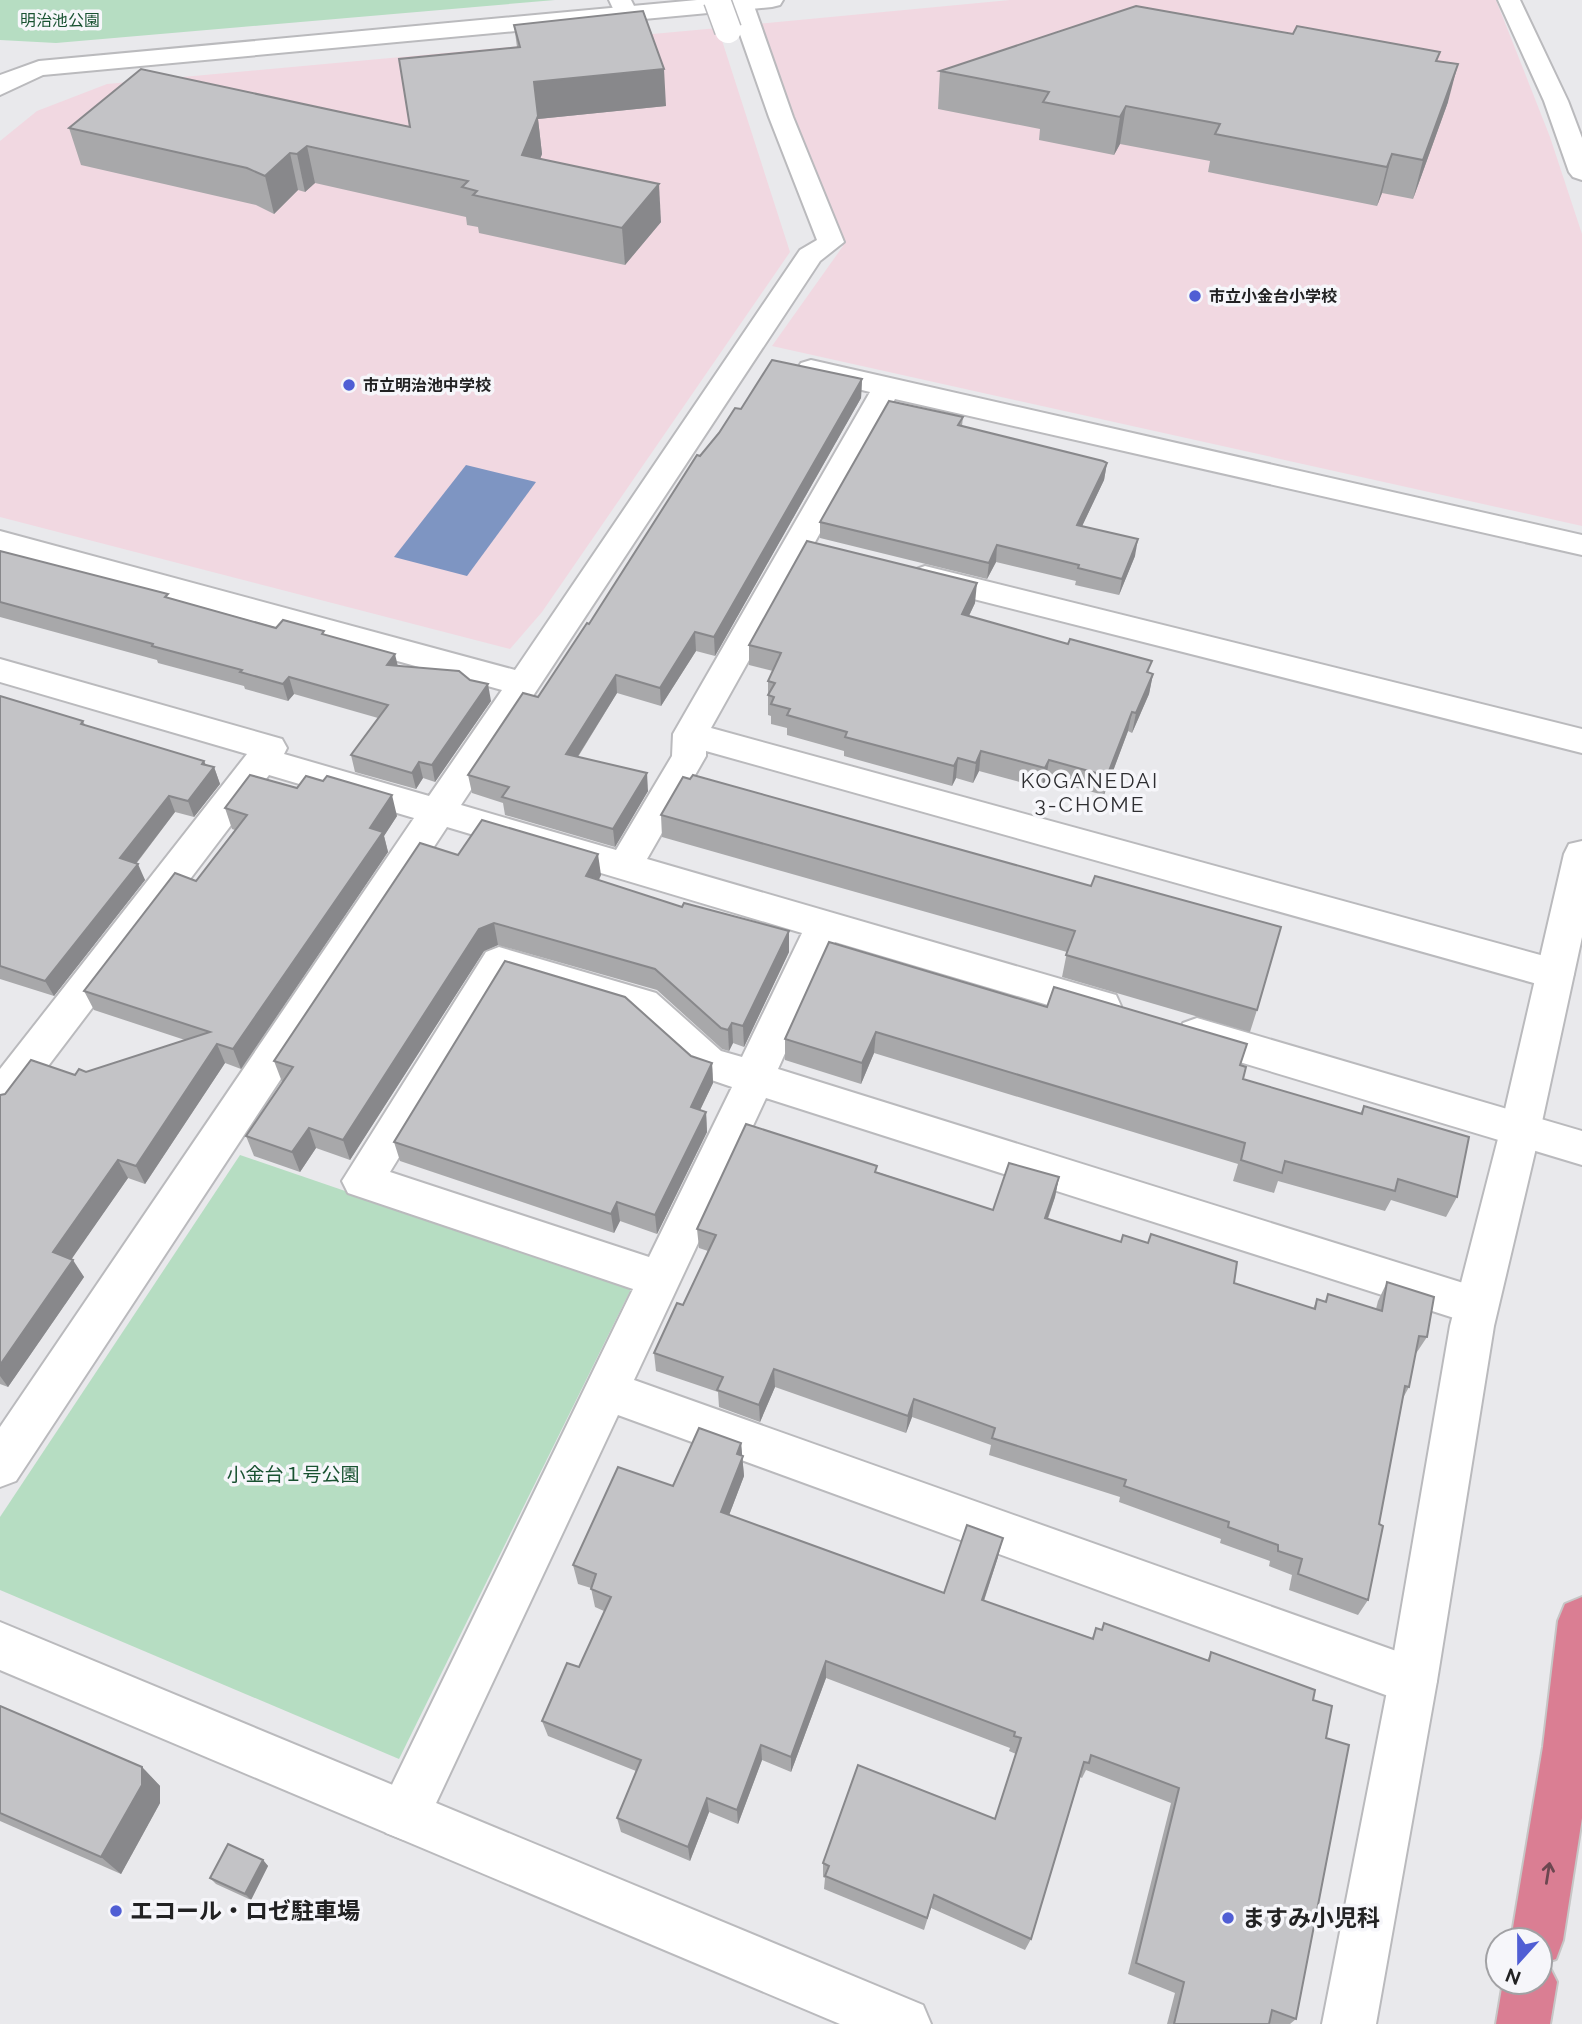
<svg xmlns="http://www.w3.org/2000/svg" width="1582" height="2024" viewBox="0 0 1582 2024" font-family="Raleway,'Noto Sans JP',sans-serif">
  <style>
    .education { fill: #f1d8e1 }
    .green { fill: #b6ddc2 }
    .water { fill: #7e95c2 }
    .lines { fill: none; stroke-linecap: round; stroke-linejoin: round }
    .street-casing { stroke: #bababd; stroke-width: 4 }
    .secondary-casing { stroke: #bababd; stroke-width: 4 }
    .highway-casing { stroke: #c6c6c6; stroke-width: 4 }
    .street { fill: #fff; fill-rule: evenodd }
    .secondary { fill: #fff; fill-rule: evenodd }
    .highway { fill: #da7e93; fill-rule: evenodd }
    .street-bridge-casing { stroke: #bababd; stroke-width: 29; stroke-linecap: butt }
    .street-bridge { stroke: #fff; stroke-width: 26 }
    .wall { fill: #a8a8aa }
    .shaded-wall { fill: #88888b }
    .building { fill: #c3c3c6; stroke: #88888b; stroke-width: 2 }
    .oneway { stroke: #6c4750 }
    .poi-dot { fill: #505ed4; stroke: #f6f6fa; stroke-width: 2.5 }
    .labels { text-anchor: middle; stroke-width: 7; stroke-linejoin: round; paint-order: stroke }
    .far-park-label { font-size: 16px; fill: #195231; stroke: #f6f6fa }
    .far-poi-label { font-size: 16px; font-weight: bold; fill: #222223; stroke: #f6f6fa; text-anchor: start }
    .park-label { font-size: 19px; fill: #195231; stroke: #f6f6fa }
    .neighbourhood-label { font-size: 21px; letter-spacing: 2px; fill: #2e2e31; stroke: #f6f6fa }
    .near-poi-label { font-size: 23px; font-weight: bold; fill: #222223; stroke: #f6f6fa; text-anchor: start }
  </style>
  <rect width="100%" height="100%" fill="#e9e9ec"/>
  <!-- education -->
  <g class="education">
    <polygon points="1010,0 1496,0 1550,137 1582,234 1582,526 772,346 843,246 839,230 757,24"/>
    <polygon points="718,28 790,252 542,612 510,649 0,517 0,141 37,111 107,84"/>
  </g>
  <!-- green -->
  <g class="green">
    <polygon points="0,0 555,0 56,43 0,40"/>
    <polygon points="240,1155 631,1289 399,1759 0,1590 0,1517"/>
  </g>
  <!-- water -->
  <polygon class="water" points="466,465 536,482 467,576 394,557"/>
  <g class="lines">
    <!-- street casing -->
    <g class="street-casing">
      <g id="street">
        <polygon points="609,0 631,0 638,14 634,19 618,19"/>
        <path d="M732 0H750L753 3 793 117 844 242 820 261 461 805 616 850 672 756 673 734 870 392 801 375 797 369 801 363 811 360 1582 535V555L895 399 711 728 1555 959 1568 963 1574 974 1568 985 1555 989 706 751V756L647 859 1102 991 1116 995 1121 1006 1116 1017 1102 1021 835 942 778 1069 1476 1287 1491 1292 1498 1306 1491 1320 1476 1325 766 1098 634 1380 1413 1657 1430 1664 1437 1681 1430 1698 1413 1705 618 1415 422 1833 404 1840 386 1833 379 1815 386 1797 633 1289 348 1193 342 1181 486 952 499 947 656 993 721 1051 742 1057 802 933 447 827 16 1481 0 1487V1427L414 818 269 775 14 1111 0 1115V1069L247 754 0 682V659L282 739 287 748 284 754 429 796 502 690 0 551V531L515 670 800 250 817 240 769 117 729 3ZM508 979 629 1015 694 1074 732 1087 649 1257 390 1172Z"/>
        <polygon points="925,566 1582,729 1582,753 914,584 909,577 914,570"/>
        <polygon points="1197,1018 1582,1131 1582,1165 1183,1045 1178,1034 1183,1023"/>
      </g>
    </g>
    <!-- secondary casing -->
    <g class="secondary-casing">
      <g id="secondary">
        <polygon points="697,0 783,0 780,5 772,7 43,75 0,95 0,75 39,61"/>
        <polygon points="1498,0 1520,0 1568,101 1582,138 1582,180 1573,177 1569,172 1544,101"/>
        <polygon points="1582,841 1582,937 1540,1131 1494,1326 1437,1681 1376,2024 1322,2024 1389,1681 1450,1326 1500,1131 1564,854 1569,844"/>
        <polygon points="0,1622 923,2005 931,2024 840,2024 0,1670"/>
      </g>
    </g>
    <!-- highway casing -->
    <g class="highway-casing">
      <polygon id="highway" points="1582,1597 1582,1818 1563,1940 1556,1959 1547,1962 1557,1982 1550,2024 1496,2024 1503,1982 1540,1982 1540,1940 1511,1940 1543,1747 1558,1621 1565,1604"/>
    </g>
    <!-- street -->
    <use href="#street" class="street"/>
    <!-- secondary -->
    <use href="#secondary" class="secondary"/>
    <!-- highway -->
    <use href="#highway" class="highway"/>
    <!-- street-bridge casing -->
    <g class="street-bridge-casing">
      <polyline id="street-bridge" points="717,0 728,30"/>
    </g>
    <!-- street-bridge -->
    <use href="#street-bridge" class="street-bridge"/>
  </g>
  <!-- wall -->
  <g class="wall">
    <polygon points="514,25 666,106 538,119 542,154 540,159 661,222 625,265 479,233 478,227 467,225 466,217 315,183 305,192 298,190 274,214 256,205 81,165 69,128 410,127 517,47"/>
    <polygon points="1437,61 1448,102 1413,199 1382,193 1377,206 1208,172 1210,161 1120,144 1114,155 1039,140 1040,129 938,109 940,71"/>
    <polygon points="862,379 861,398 715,656 696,651 661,706 617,693 578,757 648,791 615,847 505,815 503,803 472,793 468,775 538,697 589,624 700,456 741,409"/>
    <polygon points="963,417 962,426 1107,463 1104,480 1082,526 1135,556 1119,595 1075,585 1076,581 996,562 987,579 820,538 820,522"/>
    <polygon points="0,551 276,628 325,635 398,666 491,701 435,782 423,778 416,789 355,772 351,755 378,718 294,694 288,701 245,689 244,686 158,663 157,660 0,617"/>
    <polygon points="975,603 969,616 1153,674 1149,694 1132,733 1128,731 1104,795 1046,780 1042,788 979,771 973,783 956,778 952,786 844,756 844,751 787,735 787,728 771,724 771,716 768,715 768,681 773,671 749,665 749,645"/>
    <polygon points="0,696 83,721 85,725 204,761 206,765 214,767 220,784 194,817 175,812 136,864 145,880 54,996 0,979"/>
    <polygon points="297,788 397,816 384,836 388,852 241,1069 225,1063 145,1184 128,1178 71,1259 84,1277 8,1387 0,1384 0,1095 86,1072 185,1040 94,1010 84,991 196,881 235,830 232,829 225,808"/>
    <polygon points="661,815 1091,886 1257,1010 1250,1032 1062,977 1067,952 662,837"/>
    <polygon points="458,855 601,875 599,880 682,907 789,931 789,952 744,1047 733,1043 729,1051 722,1049 657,990 498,945 484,951 350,1160 316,1148 300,1172 254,1156 246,1136 282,1082 274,1061"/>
    <polygon points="829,942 1240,1065 1243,1079 1360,1114 1364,1106 1457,1197 1446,1217 1391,1200 1385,1211 1278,1181 1274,1193 1233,1181 1238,1164 874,1053 861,1084 785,1060 785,1039"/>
    <polygon points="691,1056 712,1063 713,1083 700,1110 706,1112 707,1132 657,1234 620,1221 614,1233 400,1161 394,1142"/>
    <polygon points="877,1172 993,1210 1059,1177 1055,1197 1048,1219 1234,1283 1313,1309 1317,1299 1325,1301 1328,1294 1376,1309 1378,1301 1387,1282 1427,1337 1415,1355 1409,1387 1403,1398 1379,1524 1368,1600 1358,1615 1289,1590 1292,1575 1269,1566 1270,1561 1220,1543 1221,1539 1119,1502 1120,1497 989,1455 991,1445 912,1417 906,1433 775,1387 760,1422 719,1407 718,1392 656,1371 654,1353 683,1305 708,1251 699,1248 697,1229"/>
    <polygon points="741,1443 744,1476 729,1515 944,1593 998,1557 984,1601 1092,1638 1096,1628 1102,1630 1104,1623 1207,1661 1211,1652 1313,1700 1326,1738 1296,2019 1290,2024 1167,2024 1175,1993 1128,1974 1171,1803 1086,1770 1082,1778 1080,1777 1031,1939 1025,1950 931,1908 924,1930 824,1889 825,1878 823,1877 823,1863 995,1819 1016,1754 1009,1751 1010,1748 826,1678 791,1772 762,1760 738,1824 709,1812 690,1861 621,1832 617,1818 636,1771 548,1736 542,1721 579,1667 604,1611 595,1607 591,1588 578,1584 573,1565 673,1486"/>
    <polygon points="0,1706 142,1767 160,1786 160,1803 121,1874 0,1821"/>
    <polygon points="263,1860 268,1866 251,1900 216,1884 210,1878"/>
  </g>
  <!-- shaded-wall -->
  <g class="shaded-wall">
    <polygon points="1458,64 1448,102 1413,199 1423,160"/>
    <polygon points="664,69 666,106 538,119 542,154 527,192 522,155 534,82"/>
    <polygon points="1126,106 1120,144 1114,155 1120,117"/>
    <polygon points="307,146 315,183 305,192 297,154"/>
    <polygon points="290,153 298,190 274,214 265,176"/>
    <polygon points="1392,154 1382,193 1377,206 1387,167"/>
    <polygon points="659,184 661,222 625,265 622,228"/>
    <polygon points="862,379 861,398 715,656 714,637"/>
    <polygon points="1107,463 1104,480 1075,541 1077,525"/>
    <polygon points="1138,539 1135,556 1119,595 1122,579"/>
    <polygon points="997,545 996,562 987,579 989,563"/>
    <polygon points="977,583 975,603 960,634 962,614"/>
    <polygon points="695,632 696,651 661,706 660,688"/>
    <polygon points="395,654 399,671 387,665"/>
    <polygon points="1153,674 1149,694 1132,733 1136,713"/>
    <polygon points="616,675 617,693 568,772 566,754"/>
    <polygon points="289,677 294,694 288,701 283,684"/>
    <polygon points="488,684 491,701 435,782 432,765"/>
    <polygon points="1132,712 1128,731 1104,795 1107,776"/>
    <polygon points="981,751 979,771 973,783 976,763"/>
    <polygon points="958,758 956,778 952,786 954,766"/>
    <polygon points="1049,760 1046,780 1042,788 1045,768"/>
    <polygon points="204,761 209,774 214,767 220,784 194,817 188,801 202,764"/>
    <polygon points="419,762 423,778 416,789 412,773"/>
    <polygon points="647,773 648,791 615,847 613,829"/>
    <polygon points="392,795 397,816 384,836 388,852 241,1069 233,1049 370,828"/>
    <polygon points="169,796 175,812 127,875 120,858"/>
    <polygon points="598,854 601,875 589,898 586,876"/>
    <polygon points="138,864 145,880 54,996 45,981"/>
    <polygon points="494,923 498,945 484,951 350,1160 343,1140 479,929"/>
    <polygon points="789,931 789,952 744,1047 743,1026"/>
    <polygon points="732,1023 733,1043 729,1051 728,1030"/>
    <polygon points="876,1032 874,1053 861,1084 862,1063"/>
    <polygon points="217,1044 225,1063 145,1184 136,1166"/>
    <polygon points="712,1063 713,1083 692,1127 691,1107"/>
    <polygon points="706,1112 707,1132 657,1234 655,1215"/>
    <polygon points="309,1128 316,1148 300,1172 292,1152"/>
    <polygon points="118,1160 128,1178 64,1270 53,1252"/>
    <polygon points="1059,1177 1055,1197 1041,1237 1045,1218"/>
    <polygon points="617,1202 620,1221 614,1233 611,1214"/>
    <polygon points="73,1260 84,1277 8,1387 0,1376 0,1365"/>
    <polygon points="774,1369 775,1387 760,1422 759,1405"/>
    <polygon points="914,1399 912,1417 906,1433 908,1416"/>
    <polygon points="741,1443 744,1476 723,1531 721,1512 737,1454"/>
    <polygon points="1003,1538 998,1557 978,1618 982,1600"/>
    <polygon points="826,1661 826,1678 791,1772 791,1757"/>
    <polygon points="761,1745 762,1760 738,1824 737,1810"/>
    <polygon points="142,1767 160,1786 160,1803 121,1874 101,1857"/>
    <polygon points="707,1798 709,1812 690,1861 688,1847"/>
    <polygon points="263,1860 268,1866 251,1900 245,1894"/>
  </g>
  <!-- building -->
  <g class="building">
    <polygon points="1136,6 1293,34 1297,26 1440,52 1436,61 1458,64 1423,160 1392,154 1387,167 1215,134 1220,124 1126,106 1120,117 1043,102 1049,92 940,71"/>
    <polygon points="643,11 664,69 534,82 538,116 522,155 659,184 622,228 473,195 477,191 462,187 468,181 307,146 297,154 290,153 265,176 247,168 69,128 141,69 410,127 399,59 520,47 514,25"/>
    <polygon points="772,360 862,379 714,637 695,632 660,688 616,675 566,754 647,773 613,829 502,797 509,787 468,775 523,693 538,697 587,623 589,624 697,455 700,456 719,433 735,408 741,409"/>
    <polygon points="889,401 963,417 958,425 1103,461 1107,463 1077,525 1138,539 1122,579 1078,568 1079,565 997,545 989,563 820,522"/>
    <polygon points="807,541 977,583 962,614 1068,644 1070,639 1152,661 1147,672 1153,674 1136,713 1132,712 1107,776 1049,760 1045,768 981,751 976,763 958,758 954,766 845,737 847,732 787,715 790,709 771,704 774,697 768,695 775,683 768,681 781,653 749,645"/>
    <polygon points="0,551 168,594 165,597 276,628 283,620 324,631 322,634 395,654 387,665 459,671 470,680 488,684 432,765 419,762 412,773 351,755 388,705 289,677 283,684 240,672 242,670 152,646 153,644 0,602"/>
    <polygon points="0,696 83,721 81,724 204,761 202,764 214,767 188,801 169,796 120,858 138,864 45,981 0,966"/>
    <polygon points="250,775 297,788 306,776 323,781 327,776 392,795 370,828 383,832 233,1049 217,1044 136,1166 118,1160 53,1252 73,1260 0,1365 0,1095 5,1094 31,1060 75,1075 79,1069 86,1072 210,1032 84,991 175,873 196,881 247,815 225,808"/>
    <polygon points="693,775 1091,886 1095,876 1281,927 1257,1010 1066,955 1075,931 661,815 683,777 690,779"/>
    <polygon points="482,820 598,854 586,876 682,907 684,903 789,931 743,1026 732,1023 728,1030 721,1028 655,969 494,923 479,929 343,1140 309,1128 292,1152 246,1136 293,1067 274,1061 420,843 458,855"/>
    <polygon points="829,942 1047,1007 1054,987 1247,1044 1240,1065 1246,1067 1243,1079 1362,1114 1364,1106 1469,1137 1457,1197 1398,1179 1395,1191 1285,1161 1282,1173 1241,1160 1245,1143 876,1032 862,1063 785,1039"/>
    <polygon points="505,961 625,997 691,1056 712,1063 691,1107 706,1112 655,1215 617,1202 611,1214 394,1142"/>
    <polygon points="746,1124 877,1166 875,1172 993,1210 1009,1163 1059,1177 1045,1218 1121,1242 1123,1235 1148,1243 1151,1234 1237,1262 1234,1283 1315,1309 1317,1299 1326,1302 1328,1294 1382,1311 1387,1282 1434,1297 1427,1337 1419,1336 1409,1387 1405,1386 1379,1524 1383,1526 1368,1600 1298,1574 1302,1559 1278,1551 1278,1545 1228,1527 1229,1522 1124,1486 1126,1480 992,1438 995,1428 914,1399 908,1416 774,1369 759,1405 717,1390 723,1377 654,1353 677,1303 683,1305 716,1235 697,1229"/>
    <polygon points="699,1428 741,1443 737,1454 743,1456 721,1512 944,1593 967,1525 1003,1538 982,1600 1093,1639 1096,1628 1102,1630 1104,1623 1209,1661 1211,1652 1315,1690 1313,1700 1332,1706 1326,1738 1349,1745 1296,2019 1272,2010 1269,2024 1174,2024 1184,1982 1136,1963 1179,1788 1091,1755 1089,1763 1084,1762 1031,1939 934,1895 927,1918 825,1876 829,1866 823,1863 858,1765 995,1819 1021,1738 1014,1736 1015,1732 826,1661 791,1757 761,1745 737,1810 707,1798 688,1847 617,1818 641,1760 542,1721 567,1663 579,1667 611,1597 591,1589 596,1574 573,1565 618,1467 673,1486"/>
    <polygon points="0,1706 142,1767 142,1785 101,1857 0,1813"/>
    <polygon points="228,1844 263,1860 245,1894 210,1878"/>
  </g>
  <!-- one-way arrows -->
  <defs><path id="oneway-shaft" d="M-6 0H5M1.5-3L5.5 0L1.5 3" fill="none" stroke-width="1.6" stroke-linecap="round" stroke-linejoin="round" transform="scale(1.75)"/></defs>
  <use class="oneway" href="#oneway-shaft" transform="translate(1548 1873) rotate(-81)"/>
  <!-- markers -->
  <g class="poi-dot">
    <circle cx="1195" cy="296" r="7"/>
    <circle cx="349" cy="385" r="7"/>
    <circle cx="116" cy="1911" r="7"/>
    <circle cx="1228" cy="1918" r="7"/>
  </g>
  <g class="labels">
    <!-- far-park labels -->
    <g class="far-park-label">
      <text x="60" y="26">明治池公園</text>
    </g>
    <!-- far-poi labels -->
    <g class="far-poi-label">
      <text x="1209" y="302">市立小金台小学校</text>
      <text x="363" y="391">市立明治池中学校</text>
    </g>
    <!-- park labels -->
    <g class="park-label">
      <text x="293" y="1481">小金台１号公園</text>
    </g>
    <!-- neighbourhood labels -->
    <g class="neighbourhood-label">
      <text x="1090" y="788">KOGANEDAI<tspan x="1090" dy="24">3-CHOME</tspan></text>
    </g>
    <!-- near-poi labels -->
    <g class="near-poi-label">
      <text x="130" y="1919">エコール・ロゼ駐車場</text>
      <text x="1242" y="1926">ますみ小児科</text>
    </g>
  </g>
  <!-- north arrow -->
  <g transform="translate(1519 1961) rotate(201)"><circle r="33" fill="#f6f6fa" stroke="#a1a1a4" stroke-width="2"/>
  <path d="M0-5L12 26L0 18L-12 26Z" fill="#505ed4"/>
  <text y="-10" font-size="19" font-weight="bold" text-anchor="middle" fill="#222223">N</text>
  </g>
</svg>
